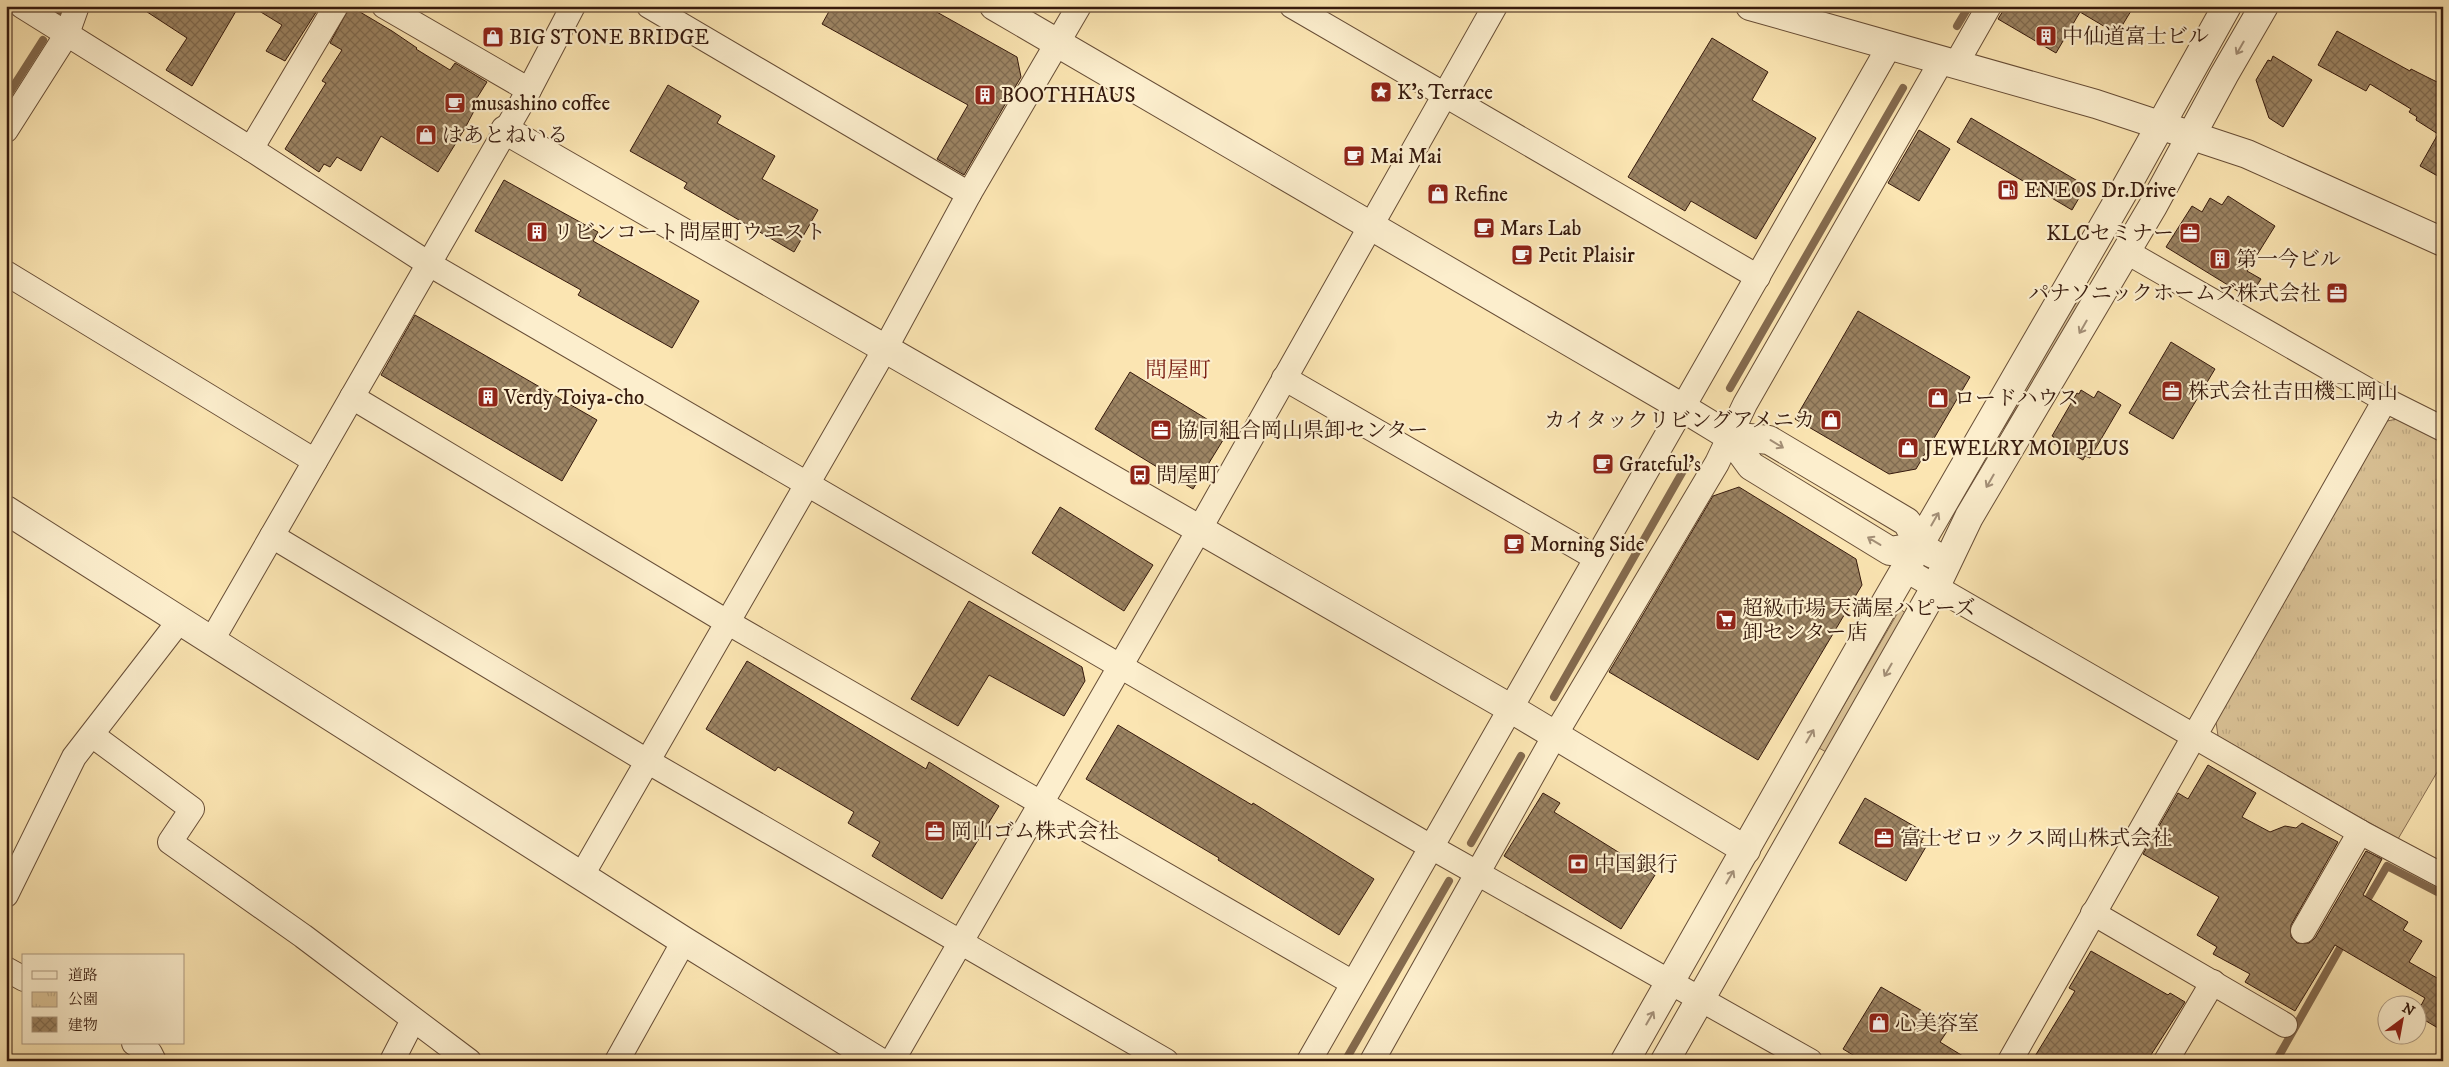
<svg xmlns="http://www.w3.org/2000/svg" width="2449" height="1067" viewBox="0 0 2449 1067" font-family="'IM FELL DW Pica','Noto Serif JP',serif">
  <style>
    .grass { fill: #dac296; stroke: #886e52 }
    .park { fill: url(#park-tufts); stroke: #886e52 }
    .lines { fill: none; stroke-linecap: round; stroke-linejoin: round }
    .stream { stroke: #846a4e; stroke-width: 8 }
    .building { fill: url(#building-cross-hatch); stroke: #361a0d }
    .minor-casing { stroke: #674d36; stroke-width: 26 }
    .tertiary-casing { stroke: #674d36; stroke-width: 30 }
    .minor { stroke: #fceecd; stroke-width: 24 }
    .tertiary { stroke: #fceecd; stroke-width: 28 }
    .oneway { stroke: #a38f77 }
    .labels { text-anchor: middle; stroke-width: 4.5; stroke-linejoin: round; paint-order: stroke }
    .poi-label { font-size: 21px; fill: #361a0d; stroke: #fceecd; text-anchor: start }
    .neighbourhood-label { font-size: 22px; fill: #7a1f14; stroke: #fceecd }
  </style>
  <defs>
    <pattern id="park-tufts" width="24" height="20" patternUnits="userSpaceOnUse" patternTransform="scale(1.25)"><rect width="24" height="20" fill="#dac296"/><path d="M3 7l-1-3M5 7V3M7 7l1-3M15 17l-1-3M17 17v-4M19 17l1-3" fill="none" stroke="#bca680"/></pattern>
    <pattern id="building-cross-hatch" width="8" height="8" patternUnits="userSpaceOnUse" patternTransform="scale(1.25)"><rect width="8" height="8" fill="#9c8463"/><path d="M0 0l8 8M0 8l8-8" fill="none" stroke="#806b50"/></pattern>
  </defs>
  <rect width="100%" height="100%" fill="#fbe5b2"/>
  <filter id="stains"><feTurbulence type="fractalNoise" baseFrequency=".004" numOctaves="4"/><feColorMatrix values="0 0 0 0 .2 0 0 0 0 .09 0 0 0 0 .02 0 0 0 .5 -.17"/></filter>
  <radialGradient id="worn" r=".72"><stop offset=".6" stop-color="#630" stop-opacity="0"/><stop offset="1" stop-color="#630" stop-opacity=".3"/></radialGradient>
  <!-- grass -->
  <g class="grass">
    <polygon points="2086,288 2089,289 2043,367 2003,429 2001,428 2056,334"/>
    <polygon points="1900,609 1907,614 1826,752 1819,748"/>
  </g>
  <!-- park -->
  <polygon class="park" points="2402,418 2443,439 2443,762 2398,839 2218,736 2216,722 2387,421"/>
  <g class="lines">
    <!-- stream -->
    <g class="stream">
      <polyline points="59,10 60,6"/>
      <polyline points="1957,26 1969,6"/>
      <polyline points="6,98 43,40"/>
      <polyline points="1730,388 1903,88"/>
      <polyline points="1554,697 1691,457"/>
      <polyline points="1471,843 1521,756"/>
      <polyline points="2363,907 2387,866 2443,895"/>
      <polyline points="1345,1061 1449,881"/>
      <polyline points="2276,1061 2344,941"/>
    </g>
  </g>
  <!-- building -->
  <g class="building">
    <polygon points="138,6 239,6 192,86 166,70 187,38"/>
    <polygon points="251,6 320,6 285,61 266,51 282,25"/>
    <polygon points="350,6 392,31 417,48 416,49 450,70 455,63 487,82 470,109 474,111 464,130 438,172 381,136 361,171 337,157 330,167 324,164 319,172 285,149 326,83 322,81 342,50 330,43"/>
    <polygon points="832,6 926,6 1017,57 1021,77 964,175 937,159 968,105 822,24"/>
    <polygon points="2006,6 2134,6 2117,34 2080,12 2056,53 1998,19"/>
    <polygon points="2337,31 2410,71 2411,69 2443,85 2443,179 2420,166 2438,134 2416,120 2417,117 2409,112 2411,109 2370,84 2366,91 2318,65"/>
    <polygon points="1712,38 1768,72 1752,100 1816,138 1756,239 1691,201 1685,211 1628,177"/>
    <polygon points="2273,56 2312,80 2283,127 2269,118 2256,80 2268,60 2271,61"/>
    <polygon points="668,85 721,116 717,123 775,156 762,179 818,210 794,252 684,188 687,183 630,151"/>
    <polygon points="1971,118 2086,186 2072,210 1957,142"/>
    <polygon points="1919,130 1950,149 1919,201 1888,183"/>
    <polygon points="504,180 598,232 593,241 699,301 672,348 578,295 581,290 475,231"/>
    <polygon points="2228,196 2275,226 2247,271 2261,279 2249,298 2166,247 2192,206 2202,212 2210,198 2222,205"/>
    <polygon points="1858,311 1970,377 1916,469 1889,474 1795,419"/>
    <polygon points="415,315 597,420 562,481 381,375"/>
    <polygon points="2171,342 2215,369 2173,439 2129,413"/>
    <polygon points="1130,372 1228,432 1193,489 1095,429"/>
    <polygon points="2081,390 2094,398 2098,391 2121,405 2090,458 2085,456 2083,460 2051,442 2054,437 2052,436 2077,393 2079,394"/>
    <polygon points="1739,487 1856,559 1862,585 1758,760 1609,672 1713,496"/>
    <polygon points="1060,507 1153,565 1124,611 1032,553"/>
    <polygon points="969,601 1082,667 1085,681 1064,716 989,675 958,726 911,699"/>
    <polygon points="747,661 926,769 929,762 999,806 942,899 872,856 880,842 848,823 854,812 778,767 775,771 706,729"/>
    <polygon points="1118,725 1252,805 1253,803 1374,879 1339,935 1218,860 1219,858 1086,779"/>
    <polygon points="2208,765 2256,793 2242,817 2270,832 2285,826 2296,828 2302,823 2338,842 2291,925 2291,937 2297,943 2309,943 2315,938 2366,851 2382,859 2363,895 2408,922 2403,930 2422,941 2409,962 2437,978 2443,968 2443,1031 2416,1015 2425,998 2335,945 2295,1011 2245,982 2250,974 2213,954 2217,947 2197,935 2219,897 2143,854 2178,793 2188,799"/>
    <polygon points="1543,793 1560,803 1554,812 1655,875 1621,929 1504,856"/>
    <polygon points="1865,798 1926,833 1921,842 1927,845 1906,881 1839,843"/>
    <polygon points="2091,951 2168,995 2170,993 2185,1002 2147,1061 2032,1061 2075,991 2069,988"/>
    <polygon points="1881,987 1950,1027 1940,1042 1971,1061 1863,1061 1843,1049"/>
  </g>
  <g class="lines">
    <!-- minor casing -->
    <g class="minor-casing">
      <g id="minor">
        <polyline points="22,6 251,149 429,264 1431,847 1810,1061"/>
        <polyline points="384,6 529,90"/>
        <polyline points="649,6 969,194"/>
        <polyline points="1292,6 1758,277"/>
        <polyline points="1956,64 1989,6"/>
        <polyline points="6,130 67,34 77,6"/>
        <polyline points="251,149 336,6"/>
        <polyline points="2127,252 2385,400 2443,429"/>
        <polyline points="6,273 315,461"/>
        <polyline points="1284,378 1596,558"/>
        <polyline points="352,397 727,622 1353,983"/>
        <polyline points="272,536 647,761 1166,1061"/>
        <polyline points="1906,570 2360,832 2443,876"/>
        <polyline points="212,640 529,90 573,6"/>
        <polyline points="92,735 192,809 170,842 303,936 469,1061"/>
        <polyline points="582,875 885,349 969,194 1079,6"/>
        <polyline points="6,895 74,757 180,620"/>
        <polyline points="2093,913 2285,1025"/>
        <polyline points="2303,931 2360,832"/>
        <polyline points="6,969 24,979"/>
        <polyline points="134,1043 150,1053 154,1061"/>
        <polyline points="392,1061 413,1020"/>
        <polyline points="617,1061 684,941"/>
        <polyline points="892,1061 1199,530 1495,6"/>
        <polyline points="1309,1061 1890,45"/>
        <polyline points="1372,1061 1555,735 1717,463 1745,404 1942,60"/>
        <polyline points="2010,1061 2385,400"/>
        <polyline points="2166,1061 2213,982"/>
      </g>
    </g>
    <!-- tertiary casing -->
    <g class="tertiary-casing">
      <g id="tertiary">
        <polyline points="994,6 1683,408 1729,436 1751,466 1890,551 1920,546"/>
        <polyline points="1750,6 2096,104 2247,154 2443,242"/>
        <polyline points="505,130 1510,708 1746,850"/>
        <polyline points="1729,436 1769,440 1907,522 1920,546 1933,554"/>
        <polyline points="6,510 684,941 878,1061"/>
        <polyline points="1625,1061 1882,609 2125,189 2227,6"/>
        <polyline points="1665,1061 1935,588 1969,517 2153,206 2224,75 2264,6"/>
      </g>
    </g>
    <!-- minor -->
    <use href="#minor" class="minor"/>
    <!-- tertiary -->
    <use href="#tertiary" class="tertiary"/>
  </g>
  <!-- one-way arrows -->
  <defs><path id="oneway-shaft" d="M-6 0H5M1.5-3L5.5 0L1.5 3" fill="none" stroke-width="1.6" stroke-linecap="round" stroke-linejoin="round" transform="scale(1.25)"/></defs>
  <g class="oneway">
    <use href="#oneway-shaft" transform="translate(2240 48) rotate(120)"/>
    <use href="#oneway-shaft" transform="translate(2083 327) rotate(120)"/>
    <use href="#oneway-shaft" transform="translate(1777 444) rotate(31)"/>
    <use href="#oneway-shaft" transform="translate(1990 481) rotate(120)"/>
    <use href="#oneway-shaft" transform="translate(1935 519) rotate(-60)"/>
    <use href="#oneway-shaft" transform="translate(1874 541) rotate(-149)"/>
    <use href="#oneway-shaft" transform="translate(1888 670) rotate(120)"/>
    <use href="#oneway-shaft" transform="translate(1810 736) rotate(-60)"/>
    <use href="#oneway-shaft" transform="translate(1730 877) rotate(-60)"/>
    <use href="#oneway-shaft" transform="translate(1650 1018) rotate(-60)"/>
  </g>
  <!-- icons -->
  <defs>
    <g id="building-square" transform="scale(1.125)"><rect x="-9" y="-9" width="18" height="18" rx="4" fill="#8f2418" stroke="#fceecd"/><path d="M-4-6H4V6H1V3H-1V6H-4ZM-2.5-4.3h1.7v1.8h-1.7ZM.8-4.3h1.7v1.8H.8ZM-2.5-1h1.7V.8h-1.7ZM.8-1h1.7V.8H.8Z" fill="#fff"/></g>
    <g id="shop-square" transform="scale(1.125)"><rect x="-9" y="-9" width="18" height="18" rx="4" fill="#8f2418" stroke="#fceecd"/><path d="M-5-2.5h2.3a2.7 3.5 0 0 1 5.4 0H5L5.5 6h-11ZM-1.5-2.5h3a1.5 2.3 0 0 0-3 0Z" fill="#fff"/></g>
    <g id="sight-square" transform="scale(1.125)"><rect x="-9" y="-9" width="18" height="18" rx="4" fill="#8f2418" stroke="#fceecd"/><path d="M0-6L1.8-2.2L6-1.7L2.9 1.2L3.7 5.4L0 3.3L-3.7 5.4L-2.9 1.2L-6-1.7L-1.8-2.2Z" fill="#fff"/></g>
    <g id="cafe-square" transform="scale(1.125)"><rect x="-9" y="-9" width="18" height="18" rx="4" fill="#8f2418" stroke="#fceecd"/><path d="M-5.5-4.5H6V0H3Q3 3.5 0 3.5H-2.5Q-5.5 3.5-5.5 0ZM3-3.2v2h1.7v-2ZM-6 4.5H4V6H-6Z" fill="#fff"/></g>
    <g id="fuel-square" transform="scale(1.125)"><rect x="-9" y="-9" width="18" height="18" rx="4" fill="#8f2418" stroke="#fceecd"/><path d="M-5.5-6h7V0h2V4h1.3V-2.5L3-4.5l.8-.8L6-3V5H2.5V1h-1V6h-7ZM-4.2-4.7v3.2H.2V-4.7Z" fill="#fff"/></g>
    <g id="office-square" transform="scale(1.125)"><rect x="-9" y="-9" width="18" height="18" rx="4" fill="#8f2418" stroke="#fceecd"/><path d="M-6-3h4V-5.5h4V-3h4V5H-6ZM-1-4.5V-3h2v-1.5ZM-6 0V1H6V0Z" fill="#fff"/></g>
    <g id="bus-square" transform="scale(1.125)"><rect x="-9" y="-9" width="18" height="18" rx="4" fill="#8f2418" stroke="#fceecd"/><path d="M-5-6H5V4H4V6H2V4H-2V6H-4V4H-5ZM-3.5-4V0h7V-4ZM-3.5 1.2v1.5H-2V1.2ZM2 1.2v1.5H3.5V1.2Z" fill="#fff"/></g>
    <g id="supermarket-square" transform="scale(1.125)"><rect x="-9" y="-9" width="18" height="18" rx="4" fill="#8f2418" stroke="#fceecd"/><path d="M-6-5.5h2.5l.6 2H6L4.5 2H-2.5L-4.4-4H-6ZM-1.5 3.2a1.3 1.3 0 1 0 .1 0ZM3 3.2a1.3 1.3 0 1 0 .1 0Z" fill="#fff"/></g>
    <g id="bank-square" transform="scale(1.125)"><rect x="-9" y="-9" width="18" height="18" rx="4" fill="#8f2418" stroke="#fceecd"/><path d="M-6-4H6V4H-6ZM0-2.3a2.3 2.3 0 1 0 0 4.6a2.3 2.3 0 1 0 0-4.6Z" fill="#fff"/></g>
  </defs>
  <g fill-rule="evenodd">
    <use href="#building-square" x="2046" y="36"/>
    <use href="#shop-square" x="493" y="37"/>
    <use href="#sight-square" x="1381" y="92"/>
    <use href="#building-square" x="985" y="95"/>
    <use href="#cafe-square" x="455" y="103"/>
    <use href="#shop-square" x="426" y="135"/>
    <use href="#cafe-square" x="1354" y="156"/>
    <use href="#fuel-square" x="2008" y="190"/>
    <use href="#shop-square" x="1438" y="194"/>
    <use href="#cafe-square" x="1484" y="228"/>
    <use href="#building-square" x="537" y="232"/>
    <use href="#office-square" x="2190" y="233"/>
    <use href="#cafe-square" x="1522" y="255"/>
    <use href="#building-square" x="2220" y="259"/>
    <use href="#office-square" x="2337" y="293"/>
    <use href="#office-square" x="2172" y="391"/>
    <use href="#building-square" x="488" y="397"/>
    <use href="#shop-square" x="1938" y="398"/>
    <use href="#shop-square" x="1831" y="420"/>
    <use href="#office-square" x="1161" y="430"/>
    <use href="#shop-square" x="1908" y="448"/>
    <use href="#cafe-square" x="1603" y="464"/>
    <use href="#bus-square" x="1140" y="475"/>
    <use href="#cafe-square" x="1514" y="544"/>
    <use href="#supermarket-square" x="1726" y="620"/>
    <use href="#office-square" x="935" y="831"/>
    <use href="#office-square" x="1884" y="838"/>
    <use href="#bank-square" x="1578" y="864"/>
    <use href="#shop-square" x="1879" y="1023"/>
  </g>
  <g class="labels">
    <!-- poi labels -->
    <g class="poi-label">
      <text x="2062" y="43">中仙道富士ビル</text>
      <text x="509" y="44">BIG STONE BRIDGE</text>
      <text x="1397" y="99">K's Terrace</text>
      <text x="1001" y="102">BOOTHHAUS</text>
      <text x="471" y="110">musashino coffee</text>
      <text x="442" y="142">はあとねいる</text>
      <text x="1370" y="163">Mai Mai</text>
      <text x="2024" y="197">ENEOS Dr.Drive</text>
      <text x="1454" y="201">Refine</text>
      <text x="1500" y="235">Mars Lab</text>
      <text x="553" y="239">リビンコート問屋町ウエスト</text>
      <text x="2174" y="240" text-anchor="end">KLCセミナー</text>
      <text x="1538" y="262">Petit Plaisir</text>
      <text x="2236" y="266">第一今ビル</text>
      <text x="2321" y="300" text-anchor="end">パナソニックホームズ株式会社</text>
      <text x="2188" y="398">株式会社吉田機工岡山</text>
      <text x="504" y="404">Verdy Toiya-cho</text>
      <text x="1954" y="405">ロードハウス</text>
      <text x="1815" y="427" text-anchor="end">カイタックリビングアメニカ</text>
      <text x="1177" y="437">協同組合岡山県卸センター</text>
      <text x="1924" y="455">JEWELRY MOI PLUS</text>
      <text x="1619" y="471">Grateful's</text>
      <text x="1156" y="482">問屋町</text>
      <text x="1530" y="551">Morning Side</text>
      <text x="1742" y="615">超級市場 天満屋ハピーズ<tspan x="1742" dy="24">卸センター店</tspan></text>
      <text x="951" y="838">岡山ゴム株式会社</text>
      <text x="1900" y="845">富士ゼロックス岡山株式会社</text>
      <text x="1594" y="871">中国銀行</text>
      <text x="1895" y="1030">心美容室</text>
    </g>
    <!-- neighbourhood labels -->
    <g class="neighbourhood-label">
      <text x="1178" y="377">問屋町</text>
    </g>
  </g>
  <!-- margin -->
  <rect width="2449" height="1067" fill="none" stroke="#fbe5b2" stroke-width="25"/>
  <rect x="8" y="8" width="2434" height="1052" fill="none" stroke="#361a0d" stroke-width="2.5"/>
  <rect x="12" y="12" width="2424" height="1042" fill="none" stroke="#361a0d"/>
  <!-- legend -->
  <rect x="22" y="954" width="162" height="90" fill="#fceecd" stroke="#ad9980"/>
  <rect x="32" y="971" width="25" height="8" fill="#fceecd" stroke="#ad9980"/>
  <text x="68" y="980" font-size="15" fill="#361a0d">道路</text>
  <rect x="32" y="992" width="25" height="15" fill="url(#park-tufts)" stroke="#ad9980"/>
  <text x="68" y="1004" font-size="15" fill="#361a0d">公園</text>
  <rect x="32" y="1017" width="25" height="15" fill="url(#building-cross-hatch)" stroke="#ad9980"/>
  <text x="68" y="1030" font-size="15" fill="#361a0d">建物</text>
  <!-- north arrow -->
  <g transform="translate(2402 1020) rotate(32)"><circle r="24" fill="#fceecd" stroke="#ad9980"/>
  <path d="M0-4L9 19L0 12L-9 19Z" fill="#8f2418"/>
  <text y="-8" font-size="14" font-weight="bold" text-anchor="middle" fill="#361a0d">N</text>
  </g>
  <rect width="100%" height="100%" filter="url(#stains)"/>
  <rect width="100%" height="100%" fill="url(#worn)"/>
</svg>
